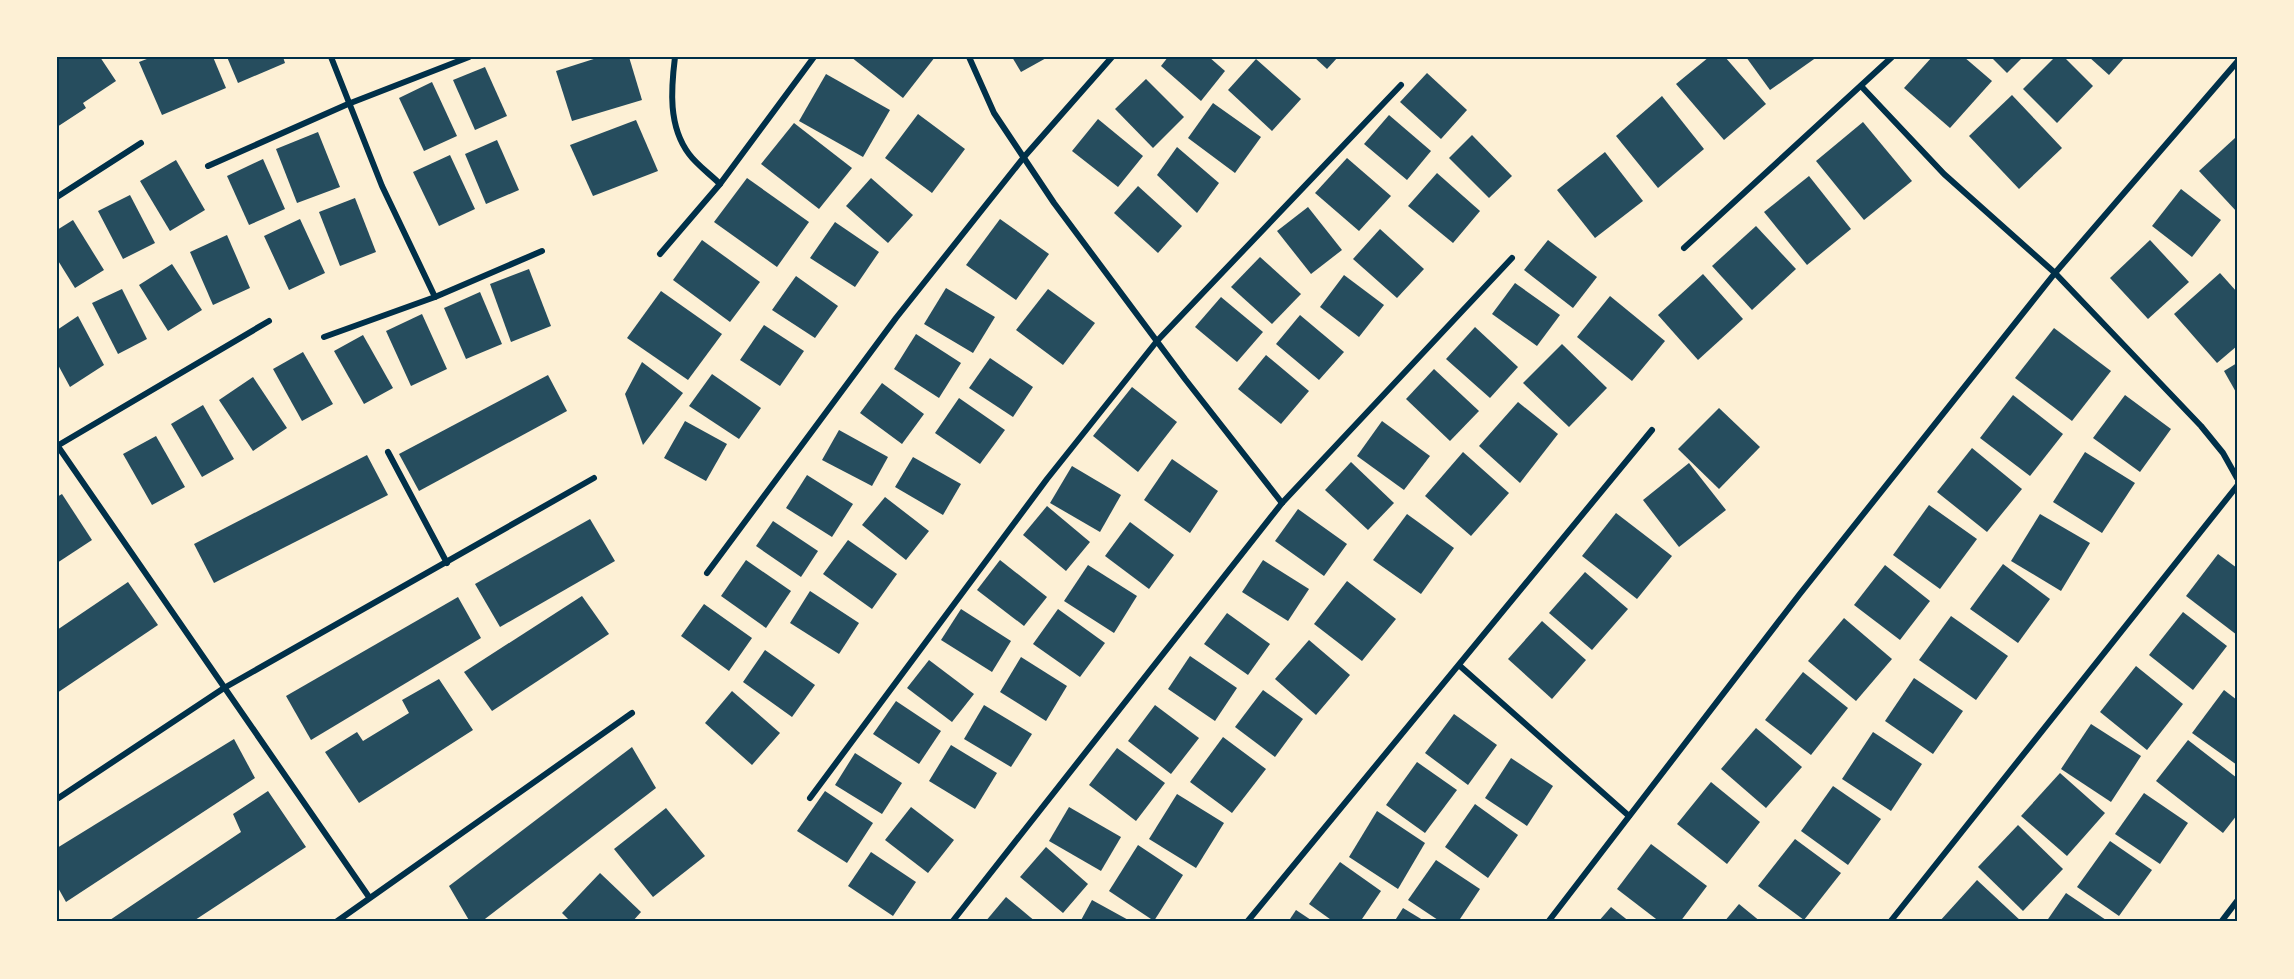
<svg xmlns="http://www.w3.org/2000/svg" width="2294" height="979" viewBox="0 0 2294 979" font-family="'PT Serif',serif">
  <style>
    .building { fill: #264d5e }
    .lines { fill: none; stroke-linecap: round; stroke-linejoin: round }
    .minor { stroke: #003049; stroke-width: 6 }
    .neatline { fill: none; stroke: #003049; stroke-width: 2 }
  </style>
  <rect width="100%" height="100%" fill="#fdf0d5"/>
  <!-- building -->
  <g class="building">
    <polygon points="57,57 100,57 116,81 83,103 86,108 57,127"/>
    <polygon points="152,57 213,57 226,88 162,115 139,62"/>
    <polygon points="227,57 283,57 285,63 238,83"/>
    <polygon points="600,57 629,57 642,100 572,121 556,71"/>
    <polygon points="851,57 935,57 903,98"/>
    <polygon points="1012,57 1048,57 1021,72"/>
    <polygon points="1168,57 1209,57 1225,71 1201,101 1161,66"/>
    <polygon points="1314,57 1338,57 1327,69"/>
    <polygon points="1709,57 1725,57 1766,104 1724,140 1676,84"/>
    <polygon points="1746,57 1817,57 1770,90"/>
    <polygon points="1932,57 1964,57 1992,81 1950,128 1904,88"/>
    <polygon points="1991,57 2023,57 2007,73"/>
    <polygon points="2055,57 2064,57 2093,86 2057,123 2023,89"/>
    <polygon points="2089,57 2125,57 2109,75"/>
    <polygon points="1256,59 1301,99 1272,131 1228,90"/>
    <polygon points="485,67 507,116 475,130 453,80"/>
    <polygon points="1427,73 1467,110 1441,139 1400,102"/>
    <polygon points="826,74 890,110 863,157 799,121"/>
    <polygon points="1146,79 1184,117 1153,148 1115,109"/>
    <polygon points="432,82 457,136 424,151 399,98"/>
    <polygon points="2012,95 2062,148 2019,189 1969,136"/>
    <polygon points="1662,96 1704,149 1658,188 1616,136"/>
    <polygon points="1213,103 1261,137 1235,173 1188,138"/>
    <polygon points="918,114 965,149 932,193 885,158"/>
    <polygon points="1389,115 1431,151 1407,180 1364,144"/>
    <polygon points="1098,119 1143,156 1118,187 1072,151"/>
    <polygon points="636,120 658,171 593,196 570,145"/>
    <polygon points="1863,122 1912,181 1864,220 1816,161"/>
    <polygon points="794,123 852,168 819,209 761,164"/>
    <polygon points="318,132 340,187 297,203 276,149"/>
    <polygon points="1472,135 1512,176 1489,198 1449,158"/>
    <polygon points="2235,138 2237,140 2237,212 2199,171"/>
    <polygon points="497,140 519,190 486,204 465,154"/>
    <polygon points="1177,147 1219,183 1197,213 1157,175"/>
    <polygon points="1605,152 1643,201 1595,238 1557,190"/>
    <polygon points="450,155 475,209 439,226 413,172"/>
    <polygon points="1347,158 1391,196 1359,231 1315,193"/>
    <polygon points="263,159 285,209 249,225 227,176"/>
    <polygon points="176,160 205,210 170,231 140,181"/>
    <polygon points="1437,173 1480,211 1453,243 1408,206"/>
    <polygon points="1809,176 1851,229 1807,265 1764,212"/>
    <polygon points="747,178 809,222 777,267 714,222"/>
    <polygon points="871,178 913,215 888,243 846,206"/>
    <polygon points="1138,186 1182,226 1158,253 1114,213"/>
    <polygon points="2181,189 2221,220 2192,257 2152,226"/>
    <polygon points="130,195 155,243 123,259 98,211"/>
    <polygon points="355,198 376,252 340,266 319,212"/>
    <polygon points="1308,207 1342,250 1311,274 1277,231"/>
    <polygon points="300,219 325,273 289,290 264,236"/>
    <polygon points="1000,219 1049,254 1016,300 966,265"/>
    <polygon points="73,220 104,270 75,288 57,259 57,230"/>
    <polygon points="835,222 879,252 855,287 810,258"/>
    <polygon points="1756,226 1796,269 1752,310 1712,266"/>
    <polygon points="1380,229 1424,269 1397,298 1353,259"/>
    <polygon points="227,235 250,288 213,305 190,252"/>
    <polygon points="702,240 760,282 730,322 673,280"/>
    <polygon points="1548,240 1597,277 1573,308 1524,270"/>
    <polygon points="2150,240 2189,282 2148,319 2110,278"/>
    <polygon points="1260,257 1301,294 1272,324 1231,287"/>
    <polygon points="172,264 202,310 168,331 139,285"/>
    <polygon points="529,269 551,326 511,342 490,284"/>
    <polygon points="2220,273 2237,292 2237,346 2217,363 2174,314"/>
    <polygon points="1703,274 1743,319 1698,360 1658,315"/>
    <polygon points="1344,275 1384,305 1359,337 1320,307"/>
    <polygon points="796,276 838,306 815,338 772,310"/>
    <polygon points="1515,283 1560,315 1537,346 1492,314"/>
    <polygon points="946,288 995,317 973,353 924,324"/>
    <polygon points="122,289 147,339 118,354 92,303"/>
    <polygon points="1048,289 1095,323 1063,365 1016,330"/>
    <polygon points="661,291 722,334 688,380 627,338"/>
    <polygon points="480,292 502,344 466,359 444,308"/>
    <polygon points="1610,296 1665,341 1632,381 1577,337"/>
    <polygon points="1221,297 1263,332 1237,362 1195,327"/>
    <polygon points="422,314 447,369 411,386 386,331"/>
    <polygon points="1300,315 1344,352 1319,380 1276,344"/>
    <polygon points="78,316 104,365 70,387 57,363 57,330"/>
    <polygon points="764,325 804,351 780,386 740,360"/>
    <polygon points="1475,327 1518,367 1490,398 1446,359"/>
    <polygon points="2054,328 2111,371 2072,421 2015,378"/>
    <polygon points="916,334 961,363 939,398 894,369"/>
    <polygon points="363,335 393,388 364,404 334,351"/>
    <polygon points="1562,344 1607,388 1569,427 1523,383"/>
    <polygon points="303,352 333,404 302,421 273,369"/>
    <polygon points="1266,355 1309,391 1281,424 1238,389"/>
    <polygon points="990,358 1033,387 1013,417 969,388"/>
    <polygon points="642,362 683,393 643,445 625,394"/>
    <polygon points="2237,363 2237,394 2224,371"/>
    <polygon points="1434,369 1479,411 1450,441 1406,399"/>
    <polygon points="712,374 761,408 739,439 689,406"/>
    <polygon points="548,375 567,411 419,491 399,454"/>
    <polygon points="253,377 287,428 253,451 219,400"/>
    <polygon points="882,383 924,414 902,444 860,413"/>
    <polygon points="1132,387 1177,422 1138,472 1093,436"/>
    <polygon points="2013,395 2063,434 2030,476 1980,438"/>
    <polygon points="2125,395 2171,429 2140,472 2093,438"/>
    <polygon points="959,398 1005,430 980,464 935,433"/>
    <polygon points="1518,402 1558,434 1520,483 1479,446"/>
    <polygon points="203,405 234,459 202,477 171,424"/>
    <polygon points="1719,408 1760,447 1719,489 1678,449"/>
    <polygon points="685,421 727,444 706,481 664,458"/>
    <polygon points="1382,421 1430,456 1404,490 1357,456"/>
    <polygon points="839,430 888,457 872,486 822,460"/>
    <polygon points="156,436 185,487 152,505 123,454"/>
    <polygon points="1972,448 2022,489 1987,532 1937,492"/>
    <polygon points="1463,452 1509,493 1471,536 1425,496"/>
    <polygon points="2085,452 2135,483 2102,533 2053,502"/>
    <polygon points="367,455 388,495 214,583 194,544"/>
    <polygon points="913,457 961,484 943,515 895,487"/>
    <polygon points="1172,459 1218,491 1190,533 1144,500"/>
    <polygon points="1351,462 1394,503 1368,530 1325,490"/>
    <polygon points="1689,463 1726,510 1679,547 1643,500"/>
    <polygon points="1072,466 1121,495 1100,532 1050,503"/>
    <polygon points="807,475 853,504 832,537 786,508"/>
    <polygon points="62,494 92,540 57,563 57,497"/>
    <polygon points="885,497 929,531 906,560 862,525"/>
    <polygon points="1929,505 1977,539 1940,589 1893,555"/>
    <polygon points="1047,506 1090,542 1066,571 1023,535"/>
    <polygon points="1298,509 1347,544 1324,576 1275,541"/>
    <polygon points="1616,513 1672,556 1637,599 1582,556"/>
    <polygon points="1407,514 1454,548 1421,594 1373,560"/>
    <polygon points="2040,514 2090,543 2061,591 2011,561"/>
    <polygon points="590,519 615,561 500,627 475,584"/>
    <polygon points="773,521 818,551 801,577 756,546"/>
    <polygon points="1130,522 1174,555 1149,589 1105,556"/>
    <polygon points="848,540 897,574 872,609 823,574"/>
    <polygon points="2218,554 2237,568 2237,635 2186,596"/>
    <polygon points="746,560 791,591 766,628 721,596"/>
    <polygon points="1000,560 1047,597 1024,626 977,590"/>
    <polygon points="1263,560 1309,589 1288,621 1242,592"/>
    <polygon points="2003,564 2050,599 2018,643 1970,609"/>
    <polygon points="1088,565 1137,596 1114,633 1064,601"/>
    <polygon points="1885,565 1930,601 1900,640 1854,605"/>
    <polygon points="1585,572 1628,609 1592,650 1549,613"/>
    <polygon points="1347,581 1396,619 1362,661 1314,624"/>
    <polygon points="128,582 158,625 57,693 57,630"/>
    <polygon points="810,591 859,623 839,654 790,623"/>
    <polygon points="582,596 609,634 492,711 464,672"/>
    <polygon points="458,597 481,638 311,740 286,696"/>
    <polygon points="704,604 752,638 729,671 681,636"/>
    <polygon points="961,609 1011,641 992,672 941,640"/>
    <polygon points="1058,609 1105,643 1080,677 1033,644"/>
    <polygon points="2183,612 2227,646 2193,690 2149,655"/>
    <polygon points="1227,613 1270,644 1248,675 1204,644"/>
    <polygon points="1951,616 2008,656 1976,700 1919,660"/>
    <polygon points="1844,618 1892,659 1856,701 1808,661"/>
    <polygon points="1542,621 1586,660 1552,699 1508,659"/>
    <polygon points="1309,640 1350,675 1316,715 1275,679"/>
    <polygon points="765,650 815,685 792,717 743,682"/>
    <polygon points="1190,656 1237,688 1215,721 1168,689"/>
    <polygon points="1021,657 1067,686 1046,721 1000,692"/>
    <polygon points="929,660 974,694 952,722 907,688"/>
    <polygon points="2136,666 2183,704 2147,750 2100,712"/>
    <polygon points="1803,672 1848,708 1811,755 1765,720"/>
    <polygon points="1914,678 1963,711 1933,754 1885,721"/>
    <polygon points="439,679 473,730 359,803 325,752 357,732 363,741 409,713 402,700"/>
    <polygon points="1263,690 1303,719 1275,757 1235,727"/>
    <polygon points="2224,690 2237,700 2237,765 2192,733"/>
    <polygon points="732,691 780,733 752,765 705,723"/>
    <polygon points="896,701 941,731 919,764 873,734"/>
    <polygon points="984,705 1032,734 1011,767 964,739"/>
    <polygon points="1155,705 1199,738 1171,774 1128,741"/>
    <polygon points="1454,714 1497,745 1468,785 1425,753"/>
    <polygon points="2091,724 2141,756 2111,802 2061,769"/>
    <polygon points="1756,728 1802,767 1766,808 1721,769"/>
    <polygon points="1873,732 1922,764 1891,811 1842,779"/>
    <polygon points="1223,737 1266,769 1232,813 1190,782"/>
    <polygon points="234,739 255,778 66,902 57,886 57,848"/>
    <polygon points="2188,740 2237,778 2237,815 2223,833 2156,781"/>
    <polygon points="951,745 997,773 975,809 929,781"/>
    <polygon points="632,747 656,788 481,922 470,922 449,886"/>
    <polygon points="1117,748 1165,783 1136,821 1089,785"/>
    <polygon points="855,753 902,783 882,814 835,785"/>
    <polygon points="1511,758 1553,786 1527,826 1485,798"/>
    <polygon points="1417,762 1457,790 1425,833 1386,805"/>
    <polygon points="2060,773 2105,813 2067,856 2021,816"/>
    <polygon points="1711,782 1760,822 1727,864 1677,824"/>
    <polygon points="1833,786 1881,819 1848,865 1801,831"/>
    <polygon points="268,791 306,847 192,922 107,922 241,832 233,814"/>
    <polygon points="825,791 873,823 847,863 797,831"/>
    <polygon points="2144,793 2188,823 2160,864 2115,834"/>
    <polygon points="1177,794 1224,823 1196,868 1149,839"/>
    <polygon points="1475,804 1518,835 1488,878 1445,847"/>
    <polygon points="911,807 954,840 928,873 885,840"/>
    <polygon points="1069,807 1121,837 1101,871 1049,841"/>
    <polygon points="666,808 705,856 653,897 614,849"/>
    <polygon points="1377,811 1425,843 1398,889 1349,857"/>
    <polygon points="2018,825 2063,869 2023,911 1978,867"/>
    <polygon points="1795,839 1841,873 1804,920 1758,886"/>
    <polygon points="2110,841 2152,870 2119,916 2077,887"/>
    <polygon points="1651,844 1707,886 1680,922 1660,922 1617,889"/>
    <polygon points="1138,845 1183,875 1154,921 1109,891"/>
    <polygon points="1046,847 1088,884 1063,913 1020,877"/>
    <polygon points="871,852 916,882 893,916 848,886"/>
    <polygon points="1436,860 1480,889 1458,922 1441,922 1408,900"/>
    <polygon points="1340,862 1381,891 1360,922 1334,922 1309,904"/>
    <polygon points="600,873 641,912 632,922 571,922 562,913"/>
    <polygon points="1977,880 2022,922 1939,922"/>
    <polygon points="2066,893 2109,922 2046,922"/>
    <polygon points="1006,897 1036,922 985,922"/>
    <polygon points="1092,900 1132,922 1080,922"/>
    <polygon points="1739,904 1761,922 1724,922"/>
    <polygon points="1611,907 1630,922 1598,922"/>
    <polygon points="1403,908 1426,922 1394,922"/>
    <polygon points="1296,910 1314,922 1288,922"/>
  </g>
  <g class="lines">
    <!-- minor -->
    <g class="minor">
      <polyline points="331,57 382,186 435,297"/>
      <path d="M675 57C671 89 668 126 689 154 697 165 710 174 720 184"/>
      <polyline points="969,57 994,113 1054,203 1185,379 1282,503"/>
      <polyline points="1861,86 1944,174 2055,273 2201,426 2223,453 2237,478"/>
      <polyline points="208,166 348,104 469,57"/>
      <polyline points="57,197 141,143"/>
      <polyline points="1684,248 1892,57"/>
      <polyline points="660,254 720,184 814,57"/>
      <polyline points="324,337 435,297 542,251"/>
      <polyline points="57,445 369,897"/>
      <polyline points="57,446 269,321"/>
      <polyline points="388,452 447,563"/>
      <polyline points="707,573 896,318 1024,157 1112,57"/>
      <polyline points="1460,666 1629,816"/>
      <polyline points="810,798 1047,479 1157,341 1401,85"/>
      <polyline points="57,799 224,688 594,478"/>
      <polyline points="336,922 632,713"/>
      <polyline points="952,922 1282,503 1512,258"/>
      <polyline points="1247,922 1652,430"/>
      <polyline points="1548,922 1799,595 2055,273 2237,62"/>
      <polyline points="1890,922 2237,486"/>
      <polyline points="2221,922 2237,901"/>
    </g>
  </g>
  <!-- border -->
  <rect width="2294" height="979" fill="none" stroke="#fdf0d5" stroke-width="117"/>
  <rect x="58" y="58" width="2178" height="862" class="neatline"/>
</svg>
